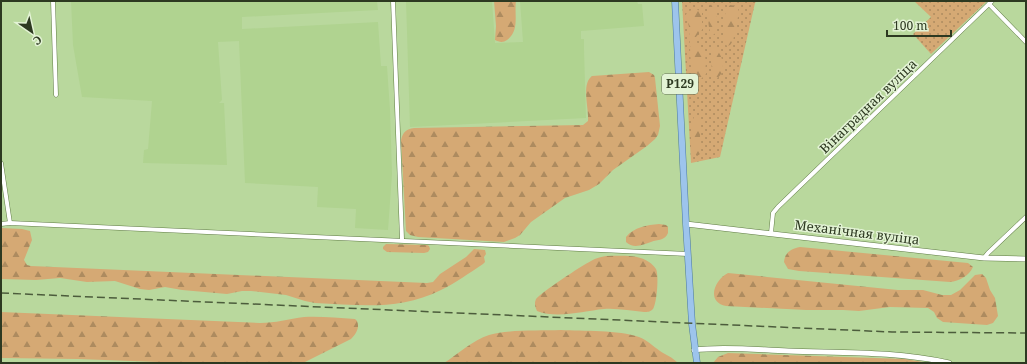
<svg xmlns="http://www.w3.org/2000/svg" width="1027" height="364" viewBox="0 0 1027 364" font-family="'Noto Serif',serif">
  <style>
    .built { fill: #b0d390 }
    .green { fill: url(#green-dots) }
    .forest { fill: url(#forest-firs) }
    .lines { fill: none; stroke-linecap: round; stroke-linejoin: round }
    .minor-casing { stroke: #5f7b44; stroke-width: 5 }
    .tertiary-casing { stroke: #5f7b44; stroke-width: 6 }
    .primary-casing { stroke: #4b799c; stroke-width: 7 }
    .minor { stroke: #fff; stroke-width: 4 }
    .tertiary { stroke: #fff; stroke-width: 5 }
    .primary { stroke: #9dc4ec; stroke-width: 6 }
    .rail { stroke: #4c5c3c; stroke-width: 1.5; stroke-dasharray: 8 4; stroke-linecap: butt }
    .labels { text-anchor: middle; stroke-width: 3; stroke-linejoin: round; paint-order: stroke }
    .shield { fill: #e3f3d5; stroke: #647157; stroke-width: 1 }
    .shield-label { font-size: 12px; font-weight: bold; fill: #2d3921 }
    .street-label { font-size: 13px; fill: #2d3921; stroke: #e3f3d5 }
  </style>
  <defs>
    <pattern id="green-dots" width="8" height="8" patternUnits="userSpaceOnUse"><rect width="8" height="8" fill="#d5a974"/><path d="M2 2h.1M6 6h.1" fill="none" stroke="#ad8b5f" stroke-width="1.8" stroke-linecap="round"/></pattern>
    <pattern id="forest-firs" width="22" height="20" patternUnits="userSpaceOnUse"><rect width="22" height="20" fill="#d5a974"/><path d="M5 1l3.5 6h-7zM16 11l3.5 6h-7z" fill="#ad8b5f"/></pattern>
  </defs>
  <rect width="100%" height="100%" fill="#b9d89d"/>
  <!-- built -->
  <g class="built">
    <polygon points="71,1 377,1 378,10 242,17 242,29 378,22 381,66 387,66 390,110 392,174 388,230 355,228 356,209 317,207 318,187 245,183 239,41 218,42 222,100 219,103 224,103 227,165 143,163 144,150 148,149 152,101 82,97 73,45"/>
    <polygon points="406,1 492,1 495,43 523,42 520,1 637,1 638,4 642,4 644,26 581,31 581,39 584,39 584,49 586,118 410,127"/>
  </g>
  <!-- green -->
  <g class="green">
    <polygon points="682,1 757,1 755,3 720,157 691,163"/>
    <polygon points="914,1 987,1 931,54 913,34 931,17"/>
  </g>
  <!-- forest -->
  <g class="forest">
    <path d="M494 1H516C514 14 520 31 507 40 503 43 499 42 495 40L496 26Z"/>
    <path d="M712 4 716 6 717 29V32L713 35C707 31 708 13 709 6Z"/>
    <polygon points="730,5 737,6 739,12 733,41 730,45 727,46 724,41 725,15 726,11"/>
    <path d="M696 9 702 12V30L695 38C695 47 701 46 705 52L706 74 698 82 696 90 694 91 692 89 689 27 686 14 689 11Z"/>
    <path d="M715 48C723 55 727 72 717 78H713L712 75 711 52 712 49Z"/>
    <path d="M649 72 654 75 655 78 660 126 658 135 655 139 647 146 613 170 599 184 589 190 565 198 531 222 520 235 515 238 504 242 418 237 410 235 406 231 401 140C403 132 406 129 414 128L583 125 588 121C589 108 581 84 592 76Z"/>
    <polygon points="694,117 698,117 699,120 701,152 700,154 697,156 694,153 693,151 693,120"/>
    <path d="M659 224 666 225 668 227V233C665 241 658 239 651 242 643 245 633 249 626 242V237C634 227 647 225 659 224Z"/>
    <path d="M1 228 22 229 30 231 32 240 24 260 27 265 31 266 427 283 433 282 440 274 466 257 474 249 485 250 486 254 484 257 485 262 483 264C469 273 456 283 441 290 399 311 360 305 315 303L305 301 286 295 251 291H242L227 294 182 290 165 287 149 290 140 289 115 281 87 282 60 278 36 280 1 279Z"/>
    <polygon points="386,244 427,245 429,246 430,249 428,252 424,253 387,252 383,249 383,247"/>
    <path d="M800 247 968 263 973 267C969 276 959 281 950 282L799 271 788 269 784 262C785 252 791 249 800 247Z"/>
    <path d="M606 256C620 256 638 254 649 262 652 264 654 266 656 269 659 275 657 303 653 309 650 312 648 312 644 312 631 311 617 308 604 309 584 311 557 319 537 311 535 307 534 303 536 299 542 292 581 266 591 261 596 258 601 257 606 256Z"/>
    <path d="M728 273 898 290H923L942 295H951L960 290 975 275 982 274 986 278 990 290 995 298 998 316 993 323 987 325 943 322 937 318 934 312 928 308 890 307 859 311 843 310H806L726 306C706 302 714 280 728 273Z"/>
    <path d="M1 312 260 323C275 323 289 319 304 317 320 316 338 318 355 319L357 321C360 328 356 334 351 339L303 363H184L78 359 1 358Z"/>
    <path d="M561 330C583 331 619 330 639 337 647 340 653 346 660 351 666 355 672 357 678 363H444C458 354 473 340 489 335 511 329 538 331 561 330Z"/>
    <polygon points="728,353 905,359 929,363 713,363 718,357"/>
  </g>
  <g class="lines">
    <!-- minor casing -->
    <g class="minor-casing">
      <g id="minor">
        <polyline points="53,1 56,95"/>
        <polyline points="393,1 402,239"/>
        <polyline points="989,4 1026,42"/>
        <polyline points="1,163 10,223"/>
        <path d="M1 224 10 223C236 232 462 242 688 254"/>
        <polyline points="771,233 773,213 778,207 992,1"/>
        <polyline points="984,258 988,253 1026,217"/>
      </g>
    </g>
    <!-- tertiary casing -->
    <g class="tertiary-casing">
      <g id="tertiary">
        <polyline points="686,224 984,258 1026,259"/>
        <path d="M694 350C723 346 759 350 788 351 842 353 896 351 949 363"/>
      </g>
    </g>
    <!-- primary casing -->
    <g class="primary-casing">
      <polyline id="primary" points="675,1 686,224 692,324 697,363"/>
    </g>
    <!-- minor -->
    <use href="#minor" class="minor"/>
    <!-- tertiary -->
    <use href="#tertiary" class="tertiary"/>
    <!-- primary -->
    <use href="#primary" class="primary"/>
    <!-- rail -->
    <polyline class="rail" points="1,293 892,332 1026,333"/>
  </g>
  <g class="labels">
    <!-- shield labels -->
    <rect class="shield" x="662" y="74" width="36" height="20" rx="3"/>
    <g class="shield-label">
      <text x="680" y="88">Р129</text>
    </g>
    <!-- street labels -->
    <g class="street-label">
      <text transform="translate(868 106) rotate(-44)" y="5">Вінаградная вуліца</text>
      <text transform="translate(857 232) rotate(7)" y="5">Механічная вуліца</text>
    </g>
  </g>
  <!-- border -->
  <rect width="1027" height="364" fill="none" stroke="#2d3921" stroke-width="4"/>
  <!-- north arrow -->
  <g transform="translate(32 32) rotate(146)" stroke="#e3f3d5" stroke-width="3" paint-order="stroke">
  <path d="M0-3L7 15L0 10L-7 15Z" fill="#2d3921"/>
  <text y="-6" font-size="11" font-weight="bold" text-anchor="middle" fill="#2d3921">С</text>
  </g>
  <!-- scale -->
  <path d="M887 30v6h64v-6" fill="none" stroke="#2d3921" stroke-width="2"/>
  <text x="893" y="30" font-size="12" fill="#2d3921" stroke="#e3f3d5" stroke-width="3" paint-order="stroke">100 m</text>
</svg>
